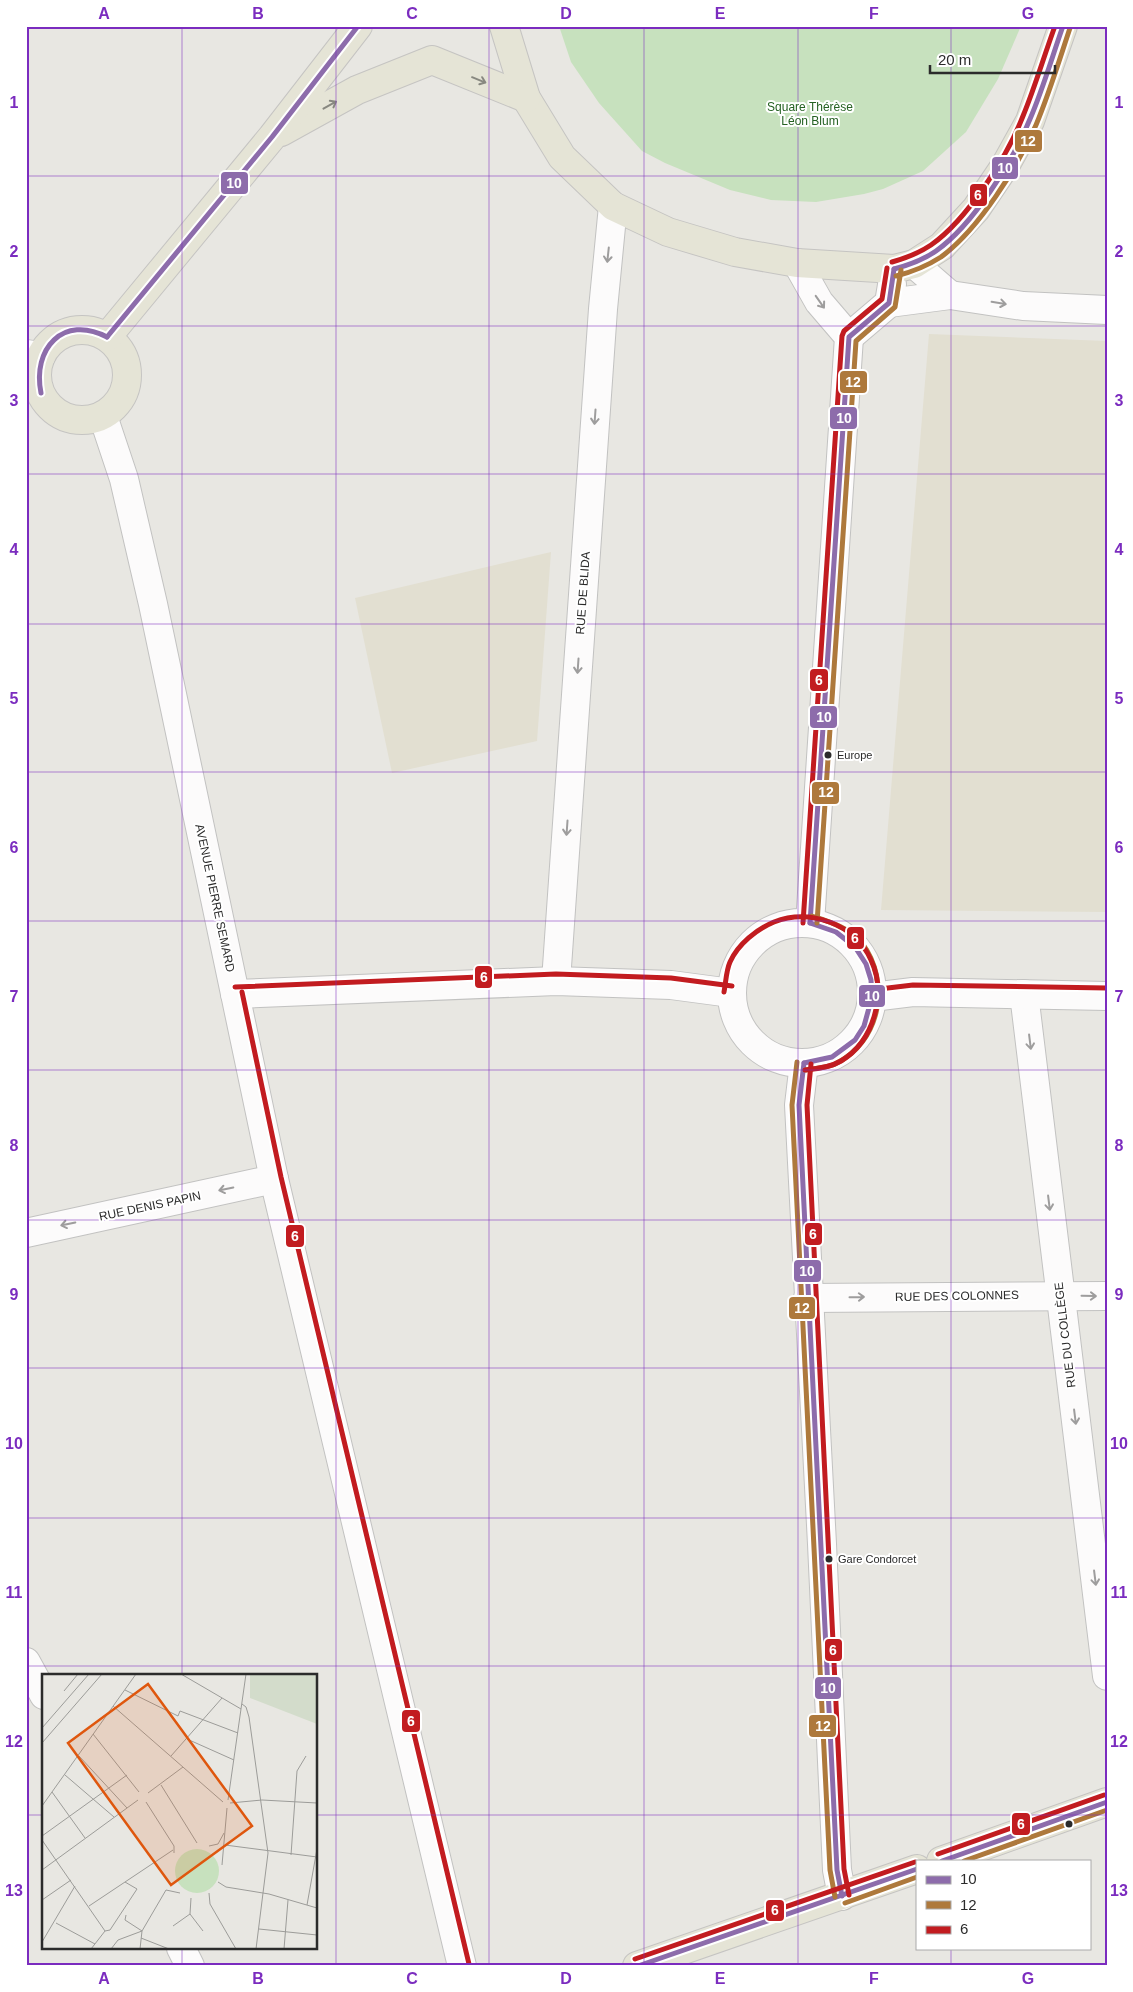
<svg xmlns="http://www.w3.org/2000/svg" width="1133" height="1992" viewBox="0 0 1133 1992" font-family="Helvetica,sans-serif">
  <style>
    .education { fill: #e2dfd1 }
    .green { fill: #c7e1be }
    .lines { fill: none; stroke-linecap: round; stroke-linejoin: round }
    .minor-casing { stroke: #c2c2c1; stroke-width: 30 }
    .major-casing { stroke: #c5c4c2; stroke-width: 30 }
    .minor { stroke: #fcfbfb; stroke-width: 28 }
    .major { stroke: #e5e4d6; stroke-width: 28 }
    .bus-1-casing { stroke: #fff; stroke-width: 9 }
    .bus-2-casing { stroke: #fff; stroke-width: 9 }
    .bus-3-casing { stroke: #fff; stroke-width: 9 }
    .bus-1 { stroke: #8d6cab; stroke-width: 5 }
    .bus-2 { stroke: #ae793c; stroke-width: 5 }
    .bus-3 { stroke: #c21c20; stroke-width: 5 }
    .oneway { stroke: #888880 }
    .oneway2 { stroke: #9e9d9d }
    .grid { fill: none; stroke: #7b2cbf; stroke-width: 1; stroke-opacity: 0.55 }
    .bus-dot { fill: #2b2b2b; stroke: #fff; stroke-width: 2 }
    .labels { text-anchor: middle; stroke-width: 4; stroke-linejoin: round; paint-order: stroke }
    .bus-label { font-size: 11px; fill: #2b2b2b; stroke: #fff; text-anchor: start }
    .park-label { font-size: 12px; fill: #256122; stroke: #fff }
    .street-label { font-size: 12px; fill: #2b2b2b; stroke: #fff }
    .inset-road { fill: none; stroke: #9c9c99; stroke-width: 1 }
    .view { fill: #df570e; fill-opacity: 0.15; stroke: #df570e; stroke-width: 2.5 }
    .inset-edge { fill: none; stroke: #2b2b2b; stroke-width: 2.5 }
    .line-badge { stroke: #fff; stroke-width: 2 }
    .badge-label { font-size: 14px; text-anchor: middle; font-weight: bold; fill: #fff }
    .neatline { fill: none; stroke: #7b2cbf; stroke-width: 2 }
    .grid-label { font-size: 16px; text-anchor: middle; font-weight: bold; fill: #7b2cbf }
  </style>
  <rect width="100%" height="100%" fill="#e8e7e2"/>
  <!-- education -->
  <g class="education">
    <polygon points="929,334 1107,341 1107,912 881,910"/>
    <polygon points="551,552 537,741 392,773 355,598"/>
  </g>
  <!-- green -->
  <polygon class="green" points="559,26 1021,26 998,79 966,132 923,171 883,189 864,194 816,202 771,200 730,190 665,163 642,151 599,103 571,62"/>
  <g class="lines">
    <!-- minor casing -->
    <g class="minor-casing">
      <g id="minor">
        <polyline points="797,263 819,302 849,337 810,923"/>
        <polyline points="914,264 950,295"/>
        <polyline points="889,303 950,295 1023,306 1107,310"/>
        <polyline points="849,337 889,303 892,285"/>
        <polyline points="26,354 41,356"/>
        <polyline points="103,416 124,479 153,604 274,1179 462,1966"/>
        <circle cx="802" cy="993" r="70"/>
        <polyline points="556,981 603,309 613,206"/>
        <polyline points="235,994 556,981 671,985 731,993"/>
        <polyline points="1024,994 1107,1676"/>
        <polyline points="872,997 913,992 1107,996"/>
        <polyline points="804,1063 799,1105 822,1544 837,1870 842,1896"/>
        <polyline points="26,1233 274,1179"/>
        <polyline points="808,1298 1107,1296"/>
        <polyline points="26,1662 44,1695"/>
        <polyline points="181,1948 190,1966"/>
      </g>
    </g>
    <!-- major casing -->
    <g class="major-casing">
      <g id="major">
        <polyline points="504,26 526,98 562,157 613,206 668,232 735,252 797,263 894,269 914,264 942,246 976,209 1005,166 1030,121 1063,26"/>
        <polyline points="281,132 357,90 432,60 526,98"/>
        <circle cx="82" cy="375" r="45"/>
        <polyline points="107,337 272,137 358,26"/>
        <polyline points="941,1861 1107,1802"/>
        <polyline points="637,1966 917,1869"/>
      </g>
    </g>
    <!-- minor -->
    <use href="#minor" class="minor"/>
    <!-- major -->
    <use href="#major" class="major"/>
    <!-- bus-1 casing -->
    <g class="bus-1-casing">
      <g id="bus-1">
        <path d="M894 269C909 265 923 260 936 251 973 225 1013 161 1030 119 1043 89 1052 57 1063 26"/>
        <polyline points="107,337 272,137 358,26"/>
        <path d="M41 393C32 349 63 314 107 337"/>
        <polyline points="810,923 849,337 889,303 894,269"/>
        <polyline points="804,1063 799,1105 837,1870 842,1896"/>
        <polyline points="804,1063 832,1057 855,1040 864,1026 872,997 871,980 866,964 855,947 836,932 810,923"/>
        <polyline points="942,1861 1107,1802"/>
        <polyline points="638,1966 917,1869"/>
      </g>
    </g>
    <!-- bus-2 casing -->
    <g class="bus-2-casing">
      <g id="bus-2">
        <path d="M896 276C912 272 927 266 941 257 979 229 1017 168 1036 125 1049 94 1059 61 1070 28"/>
        <polyline points="817,923 856,341 895,307 901,270"/>
        <polyline points="797,1062 792,1105 830,1870 835,1897"/>
        <path d="M806 1070C815 1068 827 1068 835 1064 881 1042 891 982 862 943 850 928 830 922 812 916"/>
        <polyline points="964,1861 1107,1810"/>
        <polyline points="845,1903 917,1877"/>
      </g>
    </g>
    <!-- bus-3 casing -->
    <g class="bus-3-casing">
      <g id="bus-3">
        <path d="M892 262C906 258 919 253 931 245 967 220 1007 157 1023 116 1035 87 1044 56 1055 26"/>
        <polyline points="803,923 842,336 844,331 882,299 887,268"/>
        <polyline points="235,987 556,974 671,978 732,986"/>
        <polyline points="871,990 913,985 1107,988"/>
        <polyline points="242,992 281,1177 469,1964"/>
        <path d="M724 992C726 982 726 971 730 962 738 944 757 929 774 922 810 908 855 924 871 960 887 994 874 1041 841 1061 831 1067 817 1069 805 1070"/>
        <polyline points="811,1064 807,1105 844,1869 849,1895"/>
        <polyline points="938,1854 1104,1795"/>
        <polyline points="635,1959 915,1862"/>
      </g>
    </g>
    <!-- bus-1 -->
    <use href="#bus-1" class="bus-1"/>
    <!-- bus-2 -->
    <use href="#bus-2" class="bus-2"/>
    <!-- bus-3 -->
    <use href="#bus-3" class="bus-3"/>
  </g>
  <!-- one-way arrows -->
  <defs><path id="oneway-shaft" d="M-6 0H5M1.5-3L5.5 0L1.5 3" fill="none" stroke-width="1.6" stroke-linecap="round" stroke-linejoin="round" transform="scale(1.25)"/></defs>
  <g class="oneway">
    <use href="#oneway-shaft" transform="translate(479 80) rotate(22)"/>
    <use href="#oneway-shaft" transform="translate(330 105) rotate(-29)"/>
  </g>
  <g class="oneway2">
    <use href="#oneway-shaft" transform="translate(608 255) rotate(96)"/>
    <use href="#oneway-shaft" transform="translate(820 302) rotate(55)"/>
    <use href="#oneway-shaft" transform="translate(999 303) rotate(9)"/>
    <use href="#oneway-shaft" transform="translate(595 417) rotate(94)"/>
    <use href="#oneway-shaft" transform="translate(578 666) rotate(94)"/>
    <use href="#oneway-shaft" transform="translate(567 828) rotate(94)"/>
    <use href="#oneway-shaft" transform="translate(1030 1042) rotate(83)"/>
    <use href="#oneway-shaft" transform="translate(226 1189) rotate(168)"/>
    <use href="#oneway-shaft" transform="translate(1049 1203) rotate(83)"/>
    <use href="#oneway-shaft" transform="translate(68 1224) rotate(168)"/>
    <use href="#oneway-shaft" transform="translate(1089 1296) rotate(1)"/>
    <use href="#oneway-shaft" transform="translate(857 1297) rotate(-1)"/>
    <use href="#oneway-shaft" transform="translate(1075 1417) rotate(83)"/>
    <use href="#oneway-shaft" transform="translate(1095 1578) rotate(83)"/>
  </g>
  <!-- grid -->
  <path class="grid" d="M182 26V1676M336 26V1966M489 26V1966M644 26V1966M798 26V1966M951 26V1861M26 176H1107M26 326H1107M26 474H1107M26 624H1107M26 772H1107M26 921H1107M26 1070H1107M26 1220H1107M26 1368H1107M26 1518H1107M26 1666H1107M26 1815H44M316 1815H1107M182 1948V1966M951 1948V1966"/>
  <!-- markers -->
  <g class="bus-dot">
    <circle cx="828" cy="755" r="4.5"/>
    <circle cx="829" cy="1559" r="4.5"/>
    <circle cx="1069" cy="1824" r="4.5"/>
  </g>
  <g class="labels">
    <!-- bus labels -->
    <g class="bus-label">
      <text x="837" y="759">Europe</text>
      <text x="838" y="1563">Gare Condorcet</text>
    </g>
    <!-- park labels -->
    <g class="park-label">
      <text x="810" y="111">Square Thérèse<tspan x="810" dy="14">Léon Blum</tspan></text>
    </g>
    <!-- street labels -->
    <g class="street-label">
      <text transform="translate(583 593) rotate(-86)" y="4">RUE DE BLIDA</text>
      <text transform="translate(215 898) rotate(78)" y="4">AVENUE PIERRE SEMARD</text>
      <text transform="translate(150 1206) rotate(-12)" y="4">RUE DENIS PAPIN</text>
      <text transform="translate(957 1296) rotate(-1)" y="4">RUE DES COLONNES</text>
      <text transform="translate(1065 1335) rotate(-97)" y="4">RUE DU COLLÈGE</text>
    </g>
  </g>
  <!-- overview -->
  <g transform="translate(42 1674)">
    <rect width="275" height="275" fill="#e8e7e2"/>
    <path d="M133 197a22 22 0 1 1 44 0a22 22 0 1 1-44 0Z" fill="#c7e1be"/>
    <path d="M208 0H275V50L208 24Z" fill="#d3dccb"/>
    <path class="inset-road" d="M139 0 199 35M83 16 136 42 138 37 196 59M22 17 36 0M200 30 204 33 207 43 226 179 214 275M71 32 181 128M0 54 47 0M51 60 97 118M145 65 192 86M0 69 60 0M37 82 85 134M129 82 180 24M23 101 72 143M119 111 155 169M10 118 43 164M106 119 141 93M186 126 204 0M104 128 132 172V179M188 129 220 126 275 129M0 132 94 0M0 162 85 101M0 166 63 257M183 171 275 183M167 172 176 170 182 159M249 181 255 97 264 82M180 191 185 134M0 196 96 126M176 208 184 213 227 220 275 234M167 219 168 230 194 275M0 226 29 206M265 231 275 175M47 232 131 176M148 240 161 257M84 241 83 246 100 257 98 275M14 249 53 270M131 252 148 240 149 224M217 255 275 261M99 264 127 275M0 268 33 212M49 275 63 257 68 256 95 215 83 208M69 275 76 266 100 257 124 216 138 219M242 275 246 226"/>
    <path class="view" d="M106 10 210 152 129 211 26 69Z"/>
    <rect width="275" height="275" class="inset-edge"/>
  </g>
  <g class="line-badge">
    <rect x="1014" y="129" width="29" height="24" rx="5" fill="#ae793c"/>
    <rect x="991" y="156" width="28" height="24" rx="5" fill="#8d6cab"/>
    <rect x="220" y="171" width="29" height="24" rx="5" fill="#8d6cab"/>
    <rect x="969" y="183" width="19" height="24" rx="5" fill="#c21c20"/>
    <rect x="839" y="370" width="29" height="24" rx="5" fill="#ae793c"/>
    <rect x="829" y="406" width="29" height="24" rx="5" fill="#8d6cab"/>
    <rect x="809" y="668" width="20" height="24" rx="5" fill="#c21c20"/>
    <rect x="809" y="705" width="29" height="24" rx="5" fill="#8d6cab"/>
    <rect x="811" y="781" width="29" height="24" rx="5" fill="#ae793c"/>
    <rect x="846" y="926" width="19" height="24" rx="5" fill="#c21c20"/>
    <rect x="474" y="965" width="19" height="24" rx="5" fill="#c21c20"/>
    <rect x="858" y="984" width="28" height="24" rx="5" fill="#8d6cab"/>
    <rect x="804" y="1222" width="19" height="24" rx="5" fill="#c21c20"/>
    <rect x="285" y="1224" width="20" height="24" rx="5" fill="#c21c20"/>
    <rect x="793" y="1259" width="29" height="24" rx="5" fill="#8d6cab"/>
    <rect x="788" y="1296" width="28" height="24" rx="5" fill="#ae793c"/>
    <rect x="824" y="1638" width="19" height="24" rx="5" fill="#c21c20"/>
    <rect x="814" y="1676" width="28" height="24" rx="5" fill="#8d6cab"/>
    <rect x="401" y="1709" width="20" height="24" rx="5" fill="#c21c20"/>
    <rect x="808" y="1714" width="29" height="24" rx="5" fill="#ae793c"/>
    <rect x="1011" y="1812" width="20" height="24" rx="5" fill="#c21c20"/>
    <rect x="765" y="1899" width="20" height="23" rx="5" fill="#c21c20"/>
  </g>
  <g class="badge-label">
    <text x="1028" y="146">12</text>
    <text x="1005" y="173">10</text>
    <text x="234" y="188">10</text>
    <text x="978" y="200">6</text>
    <text x="853" y="387">12</text>
    <text x="844" y="423">10</text>
    <text x="819" y="685">6</text>
    <text x="824" y="722">10</text>
    <text x="826" y="797">12</text>
    <text x="855" y="943">6</text>
    <text x="484" y="982">6</text>
    <text x="872" y="1001">10</text>
    <text x="813" y="1239">6</text>
    <text x="295" y="1241">6</text>
    <text x="807" y="1276">10</text>
    <text x="802" y="1313">12</text>
    <text x="833" y="1655">6</text>
    <text x="828" y="1693">10</text>
    <text x="411" y="1726">6</text>
    <text x="823" y="1731">12</text>
    <text x="1021" y="1829">6</text>
    <text x="775" y="1915">6</text>
  </g>
  <!-- border -->
  <rect width="1133" height="1992" fill="none" stroke="#ffffff" stroke-width="55"/>
  <!-- legend -->
  <rect x="916" y="1860" width="175" height="90" fill="#ffffff" stroke="#aaaaaa"/>
  <rect x="926" y="1876" width="25" height="8" fill="#8d6cab" stroke="#aaaaaa"/>
  <text x="960" y="1884" font-size="15" fill="#2b2b2b">10</text>
  <rect x="926" y="1901" width="25" height="8" fill="#ae793c" stroke="#aaaaaa"/>
  <text x="960" y="1910" font-size="15" fill="#2b2b2b">12</text>
  <rect x="926" y="1926" width="25" height="8" fill="#c21c20" stroke="#aaaaaa"/>
  <text x="960" y="1934" font-size="15" fill="#2b2b2b">6</text>
  <!-- scale -->
  <path d="M930 65v8h125v-8" fill="none" stroke="#2b2b2b" stroke-width="2.5"/>
  <text x="938" y="65" font-size="15" fill="#2b2b2b" stroke="#ffffff" stroke-width="4" paint-order="stroke">20 m</text>
  <rect x="28" y="28" width="1078" height="1936" class="neatline"/>
  <g class="grid-label">
    <text x="104" y="19">A</text>
    <text x="258" y="19">B</text>
    <text x="412" y="19">C</text>
    <text x="566" y="19">D</text>
    <text x="720" y="19">E</text>
    <text x="874" y="19">F</text>
    <text x="1028" y="19">G</text>
    <text x="14" y="108">1</text>
    <text x="1119" y="108">1</text>
    <text x="14" y="257">2</text>
    <text x="1119" y="257">2</text>
    <text x="14" y="406">3</text>
    <text x="1119" y="406">3</text>
    <text x="14" y="555">4</text>
    <text x="1119" y="555">4</text>
    <text x="14" y="704">5</text>
    <text x="1119" y="704">5</text>
    <text x="14" y="853">6</text>
    <text x="1119" y="853">6</text>
    <text x="14" y="1002">7</text>
    <text x="1119" y="1002">7</text>
    <text x="14" y="1151">8</text>
    <text x="1119" y="1151">8</text>
    <text x="14" y="1300">9</text>
    <text x="1119" y="1300">9</text>
    <text x="14" y="1449">10</text>
    <text x="1119" y="1449">10</text>
    <text x="14" y="1598">11</text>
    <text x="1119" y="1598">11</text>
    <text x="14" y="1747">12</text>
    <text x="1119" y="1747">12</text>
    <text x="14" y="1896">13</text>
    <text x="1119" y="1896">13</text>
    <text x="104" y="1984">A</text>
    <text x="258" y="1984">B</text>
    <text x="412" y="1984">C</text>
    <text x="566" y="1984">D</text>
    <text x="720" y="1984">E</text>
    <text x="874" y="1984">F</text>
    <text x="1028" y="1984">G</text>
  </g>
</svg>
